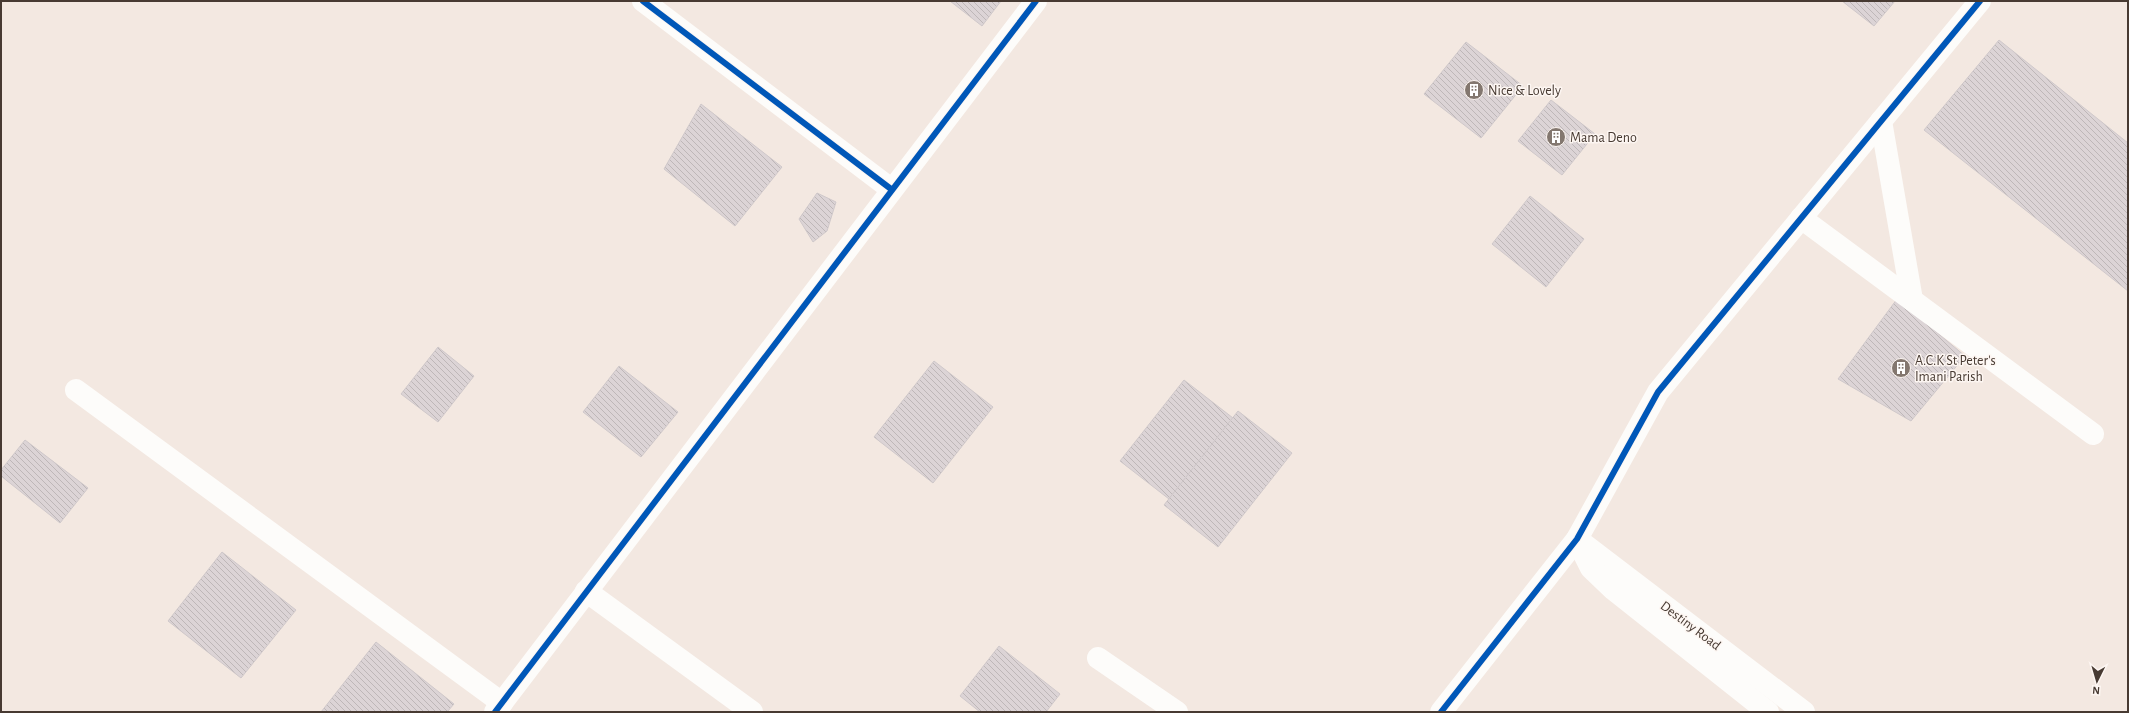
<svg xmlns="http://www.w3.org/2000/svg" width="2129" height="713" viewBox="0 0 2129 713" font-family="'Alegreya Sans',sans-serif">
  <style>
    .building { fill: url(#building-back-hatch); stroke: #cfc8ca }
    .lines { fill: none; stroke-linecap: round; stroke-linejoin: round }
    .minor { stroke: #fdfcfa; stroke-width: 22 }
    .cycleway-casing { stroke: #fdf6f2; stroke-width: 8 }
    .cycleway { stroke: #0057b8; stroke-width: 6 }
    .labels { text-anchor: middle; stroke-width: 3; stroke-linejoin: round; paint-order: stroke }
    .poi-label { font-size: 14px; fill: #473a32; stroke: #fdf6f2; text-anchor: start }
    .street-label { font-size: 14px; fill: #473a32; stroke: #fdf6f2 }
  </style>
  <defs>
    <pattern id="building-back-hatch" width="6" height="6" patternUnits="userSpaceOnUse"><rect width="6" height="6" fill="#dcd4d6"/><path d="M-1 5l2 2M0 0l6 6M5-1l2 2" fill="none" stroke="#beb7b8"/></pattern>
  </defs>
  <rect width="100%" height="100%" fill="#f3e8e1"/>
  <!-- building -->
  <g class="building">
    <polygon points="950,1 1001,1 982,26"/>
    <polygon points="1842,1 1895,1 1874,26"/>
    <polygon points="1999,40 2128,143 2128,291 1924,130"/>
    <polygon points="1466,42 1523,86 1481,138 1424,94"/>
    <polygon points="1551,100 1595,134 1562,175 1518,141"/>
    <polygon points="701,104 782,167 735,226 664,169"/>
    <polygon points="817,193 836,202 827,231 813,242 799,219"/>
    <polygon points="1530,196 1584,239 1546,287 1492,244"/>
    <polygon points="1897,299 1965,356 1911,421 1838,379"/>
    <polygon points="438,347 474,376 438,422 401,394"/>
    <polygon points="934,361 993,407 933,483 874,437"/>
    <polygon points="619,366 678,412 641,457 583,412"/>
    <polygon points="1184,380 1233,418 1169,499 1120,461"/>
    <polygon points="1238,411 1292,453 1218,547 1164,505"/>
    <polygon points="25,440 88,488 60,523 1,476 1,470"/>
    <polygon points="222,552 296,610 241,678 168,621"/>
    <polygon points="376,642 454,704 447,712 321,712"/>
    <polygon points="999,646 1060,694 1046,712 980,712 960,696"/>
  </g>
  <g class="lines">
    <!-- minor -->
    <g class="minor">
      <polyline points="643,1 891,189"/>
      <polyline points="1881,121 1912,300"/>
      <polyline points="1801,218 2093,434"/>
      <polyline points="76,390 502,703"/>
      <polyline points="1577,539 1804,712"/>
      <polyline points="1580,546 1591,568 1614,590 1768,712"/>
      <polyline points="586,591 752,712"/>
      <polyline points="1098,658 1177,712"/>
      <polyline points="495,712 1036,1"/>
      <polyline points="1441,712 1577,539 1658,392 1980,1"/>
    </g>
    <!-- cycleway casing -->
    <g class="cycleway-casing">
      <g id="cycleway">
        <polyline points="643,1 891,189"/>
        <polyline points="495,712 1036,1"/>
        <polyline points="1441,712 1577,539 1658,392 1980,1"/>
      </g>
    </g>
    <!-- cycleway -->
    <use href="#cycleway" class="cycleway"/>
  </g>
  <!-- icons -->
  <defs>
    <g id="building-disc" transform="scale(1)"><circle r="9.5" fill="#83776f" stroke="#fdf6f2"/><path d="M-4-6H4V6H1V3H-1V6H-4ZM-2.5-4.3h1.7v1.8h-1.7ZM.8-4.3h1.7v1.8H.8ZM-2.5-1h1.7V.8h-1.7ZM.8-1h1.7V.8H.8Z" fill="#fff"/></g>
  </defs>
  <g fill-rule="evenodd">
    <use href="#building-disc" x="1474" y="90"/>
    <use href="#building-disc" x="1556" y="137"/>
    <use href="#building-disc" x="1901" y="368"/>
  </g>
  <g class="labels">
    <!-- poi labels -->
    <g class="poi-label">
      <text x="1488" y="95">Nice &amp; Lovely</text>
      <text x="1570" y="142">Mama Deno</text>
      <text x="1915" y="365">A.C.K St Peter's<tspan x="1915" dy="16">Imani Parish</tspan></text>
    </g>
    <!-- street labels -->
    <g class="street-label">
      <text transform="translate(1691 625) rotate(37)" y="5">Destiny Road</text>
    </g>
  </g>
  <!-- border -->
  <rect width="2129" height="713" fill="none" stroke="#473a32" stroke-width="4"/>
  <!-- north arrow -->
  <g transform="translate(2097 681) rotate(185)" stroke="#fdf6f2" stroke-width="3" paint-order="stroke">
  <path d="M0-3L7 15L0 10L-7 15Z" fill="#473a32"/>
  <text y="-6" font-size="11" font-weight="bold" text-anchor="middle" fill="#473a32">N</text>
  </g>
</svg>
